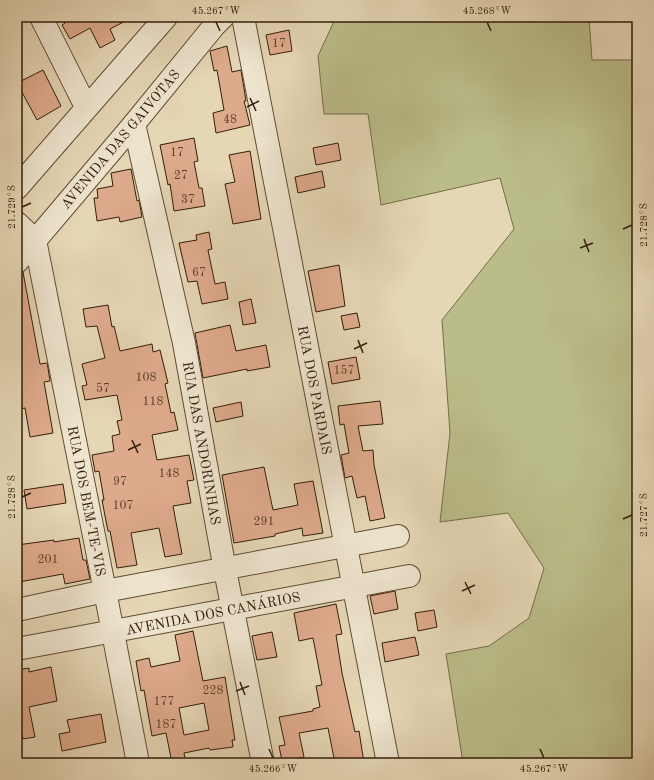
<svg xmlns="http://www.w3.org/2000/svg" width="654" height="780" viewBox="0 0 654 780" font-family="'Old Standard TT',serif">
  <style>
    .green { fill: #babc89; stroke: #766d4a }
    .building { fill: #deaa8c; stroke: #331e0a; fill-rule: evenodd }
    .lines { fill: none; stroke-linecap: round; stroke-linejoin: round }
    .minor-casing { stroke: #604c34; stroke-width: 24 }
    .minor { stroke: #eee4ce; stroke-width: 22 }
    .ticks { fill: none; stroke: #331e0a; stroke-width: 1.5 }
    .labels { text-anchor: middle; stroke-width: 3.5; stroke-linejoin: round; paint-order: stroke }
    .number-label { font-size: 12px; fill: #5e412a }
    .street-label { font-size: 14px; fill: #331e0a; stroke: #eee4ce }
    .neatline { fill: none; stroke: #331e0a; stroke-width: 1.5 }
    .ticks-label { font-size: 10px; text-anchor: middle; fill: #331e0a }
  </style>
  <rect width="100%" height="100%" fill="#e5d6b4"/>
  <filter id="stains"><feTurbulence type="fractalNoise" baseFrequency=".005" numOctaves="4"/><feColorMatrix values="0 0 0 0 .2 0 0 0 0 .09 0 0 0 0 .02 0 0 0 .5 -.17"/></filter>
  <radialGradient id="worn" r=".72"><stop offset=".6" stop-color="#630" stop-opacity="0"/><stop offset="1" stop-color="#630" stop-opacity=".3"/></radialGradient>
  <!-- green -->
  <polygon class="green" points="336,17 589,17 592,60 637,60 637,763 463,763 446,654 489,646 529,618 544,568 508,513 440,522 450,433 442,320 514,229 500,178 381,205 368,114 324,114 318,56"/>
  <!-- building -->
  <g class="building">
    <polygon points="62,17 133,17 110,29 115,40 100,48 90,28 70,39 62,25 65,23"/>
    <polygon points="289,30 292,51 270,55 266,35"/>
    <polygon points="227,46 232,72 241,70 246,101 244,101 250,125 216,133 213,113 224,110 217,70 214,71 210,51"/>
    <polygon points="43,70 61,106 37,120 17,83"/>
    <polygon points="194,138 198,161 194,162 199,188 202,188 205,206 174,211 170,184 168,185 160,145"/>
    <polygon points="338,143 341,160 316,165 313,148"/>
    <polygon points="250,151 261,219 233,224 225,184 235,182 229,155"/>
    <polygon points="131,169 137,201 139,200 142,217 120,222 119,217 97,221 94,198 98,198 97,189 113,186 111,173"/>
    <polygon points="322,171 325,187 298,193 295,177"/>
    <polygon points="209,232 212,249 208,250 215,284 225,282 228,299 202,304 197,281 188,282 179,243 197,240 196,235"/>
    <polygon points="339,265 345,306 316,312 308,271"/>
    <polygon points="23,272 40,364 47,363 48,368 50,381 44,382 53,433 30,437 25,408 20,409 17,391 17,369 21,369 17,346 17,274"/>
    <polygon points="251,299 256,323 243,325 239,302"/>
    <polygon points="108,305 112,327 114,326 120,351 152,344 153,352 160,350 168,383 165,384 171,413 174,412 178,430 152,435 157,460 189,455 194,480 187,481 191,503 173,506 182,554 165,557 159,528 131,533 137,565 117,568 110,531 108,531 105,516 102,500 104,500 99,471 95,472 92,455 114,451 112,436 120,434 117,421 122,420 117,395 85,400 82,386 87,385 82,364 105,358 97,326 86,327 83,309"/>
    <polygon points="357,313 360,327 344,330 341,316"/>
    <polygon points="230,325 236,351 266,345 270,367 247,371 247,369 203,378 195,333"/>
    <polygon points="356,357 360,379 332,384 328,362"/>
    <polygon points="380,401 383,424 358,426 363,451 373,450 374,465 385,518 370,521 365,496 357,498 352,476 345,478 341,455 349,453 344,424 340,425 338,406"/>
    <polygon points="241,402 243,416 216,422 213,408"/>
    <polygon points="264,467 273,510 298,505 294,484 313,481 323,533 303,536 302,528 275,534 275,536 234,543 222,475"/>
    <polygon points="63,484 66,503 27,509 24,490"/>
    <polygon points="79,538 83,560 86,560 90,579 65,584 63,574 19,582 17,568 17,545 54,540 54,542"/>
    <polygon points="395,591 398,609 374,614 370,596"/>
    <polygon points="336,604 342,634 336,635 342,673 355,732 359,731 364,763 335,763 328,728 299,733 304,757 282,761 279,746 285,745 279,717 313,711 313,709 320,707 316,686 322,685 313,638 299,641 294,613"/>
    <polygon points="434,610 437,627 418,631 415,613"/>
    <path d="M193 631 203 681 225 677 235 740H232L233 747 210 750 209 748 184 753 186 763H172L166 733 152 736 144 690 141 691 136 661 149 658 151 667 180 661 175 635ZM204 703 209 730 184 735 179 708Z"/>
    <polygon points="272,632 277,657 257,660 252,636"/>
    <polygon points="415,637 419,655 385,662 382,643"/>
    <polygon points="51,667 57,701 29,707 35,737 23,739 17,712 17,670 29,668 29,672"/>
    <polygon points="101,714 106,742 62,751 59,734 70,732 67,720"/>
  </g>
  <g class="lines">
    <!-- minor casing -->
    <g class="minor-casing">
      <g id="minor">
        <polyline points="41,17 86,107"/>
        <polyline points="243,17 388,763"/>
        <polyline points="134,124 184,343 225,570 263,763"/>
        <polyline points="17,188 166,17"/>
        <polyline points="17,223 35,240 105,591 138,763"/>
        <polyline points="17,262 134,124 214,26 223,17"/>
        <polyline points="17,610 105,591 398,536"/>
        <polyline points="17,649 409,576"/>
      </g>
    </g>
    <!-- minor -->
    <use href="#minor" class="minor"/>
  </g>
  <!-- ticks -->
  <path class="ticks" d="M216 22 220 31M487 22 491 31M250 98 256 111M247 107 259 101M22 207 31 203M623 229 632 225M584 239 589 252M580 248 593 243M358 340 363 353M354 349 367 343M132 440 138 453M128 450 141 444M22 497 31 493M623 519 632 515M465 582 471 594M462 591 475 585M240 682 245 695M236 691 249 686M269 749 273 758M540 749 544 758"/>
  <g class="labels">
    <!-- number labels -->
    <g class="number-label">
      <text x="279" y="47">17</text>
      <text x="230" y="123">48</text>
      <text x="177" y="156">17</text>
      <text x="181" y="179">27</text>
      <text x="188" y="203">37</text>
      <text x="199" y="276">67</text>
      <text x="344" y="374">157</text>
      <text x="146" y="381">108</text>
      <text x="103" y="392">57</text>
      <text x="153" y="405">118</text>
      <text x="169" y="477">148</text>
      <text x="120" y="485">97</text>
      <text x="123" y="509">107</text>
      <text x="264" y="525">291</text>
      <text x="48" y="563">201</text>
      <text x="213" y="694">228</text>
      <text x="164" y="705">177</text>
      <text x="166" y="728">187</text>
    </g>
    <!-- street labels -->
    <g class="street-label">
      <text transform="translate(120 139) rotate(-50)" y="5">AVENIDA DAS GAIVOTAS</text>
      <text transform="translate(315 390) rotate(79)" y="5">RUA DOS PARDAIS</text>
      <text transform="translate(202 443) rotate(80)" y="5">RUA DAS ANDORINHAS</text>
      <text transform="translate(87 501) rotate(79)" y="5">RUA DOS BEM-TE-VIS</text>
      <text transform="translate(213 613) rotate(-11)" y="5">AVENIDA DOS CANÁRIOS</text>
    </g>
  </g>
  <!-- margin -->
  <rect width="654" height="780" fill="none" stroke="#e5d6b4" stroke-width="44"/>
  <rect x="22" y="22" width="610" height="736" class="neatline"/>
  <g class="ticks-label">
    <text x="216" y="14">45.267°W</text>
    <text x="487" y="14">45.268°W</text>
    <text transform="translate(11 207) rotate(-90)" y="4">21.729°S</text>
    <text transform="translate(643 225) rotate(-90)" y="4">21.728°S</text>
    <text transform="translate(11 497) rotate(-90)" y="4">21.728°S</text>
    <text transform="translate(643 515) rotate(-90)" y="4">21.727°S</text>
    <text x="273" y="772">45.266°W</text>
    <text x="544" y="772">45.267°W</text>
  </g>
  <rect width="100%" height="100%" filter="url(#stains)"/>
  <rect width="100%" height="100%" fill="url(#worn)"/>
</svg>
